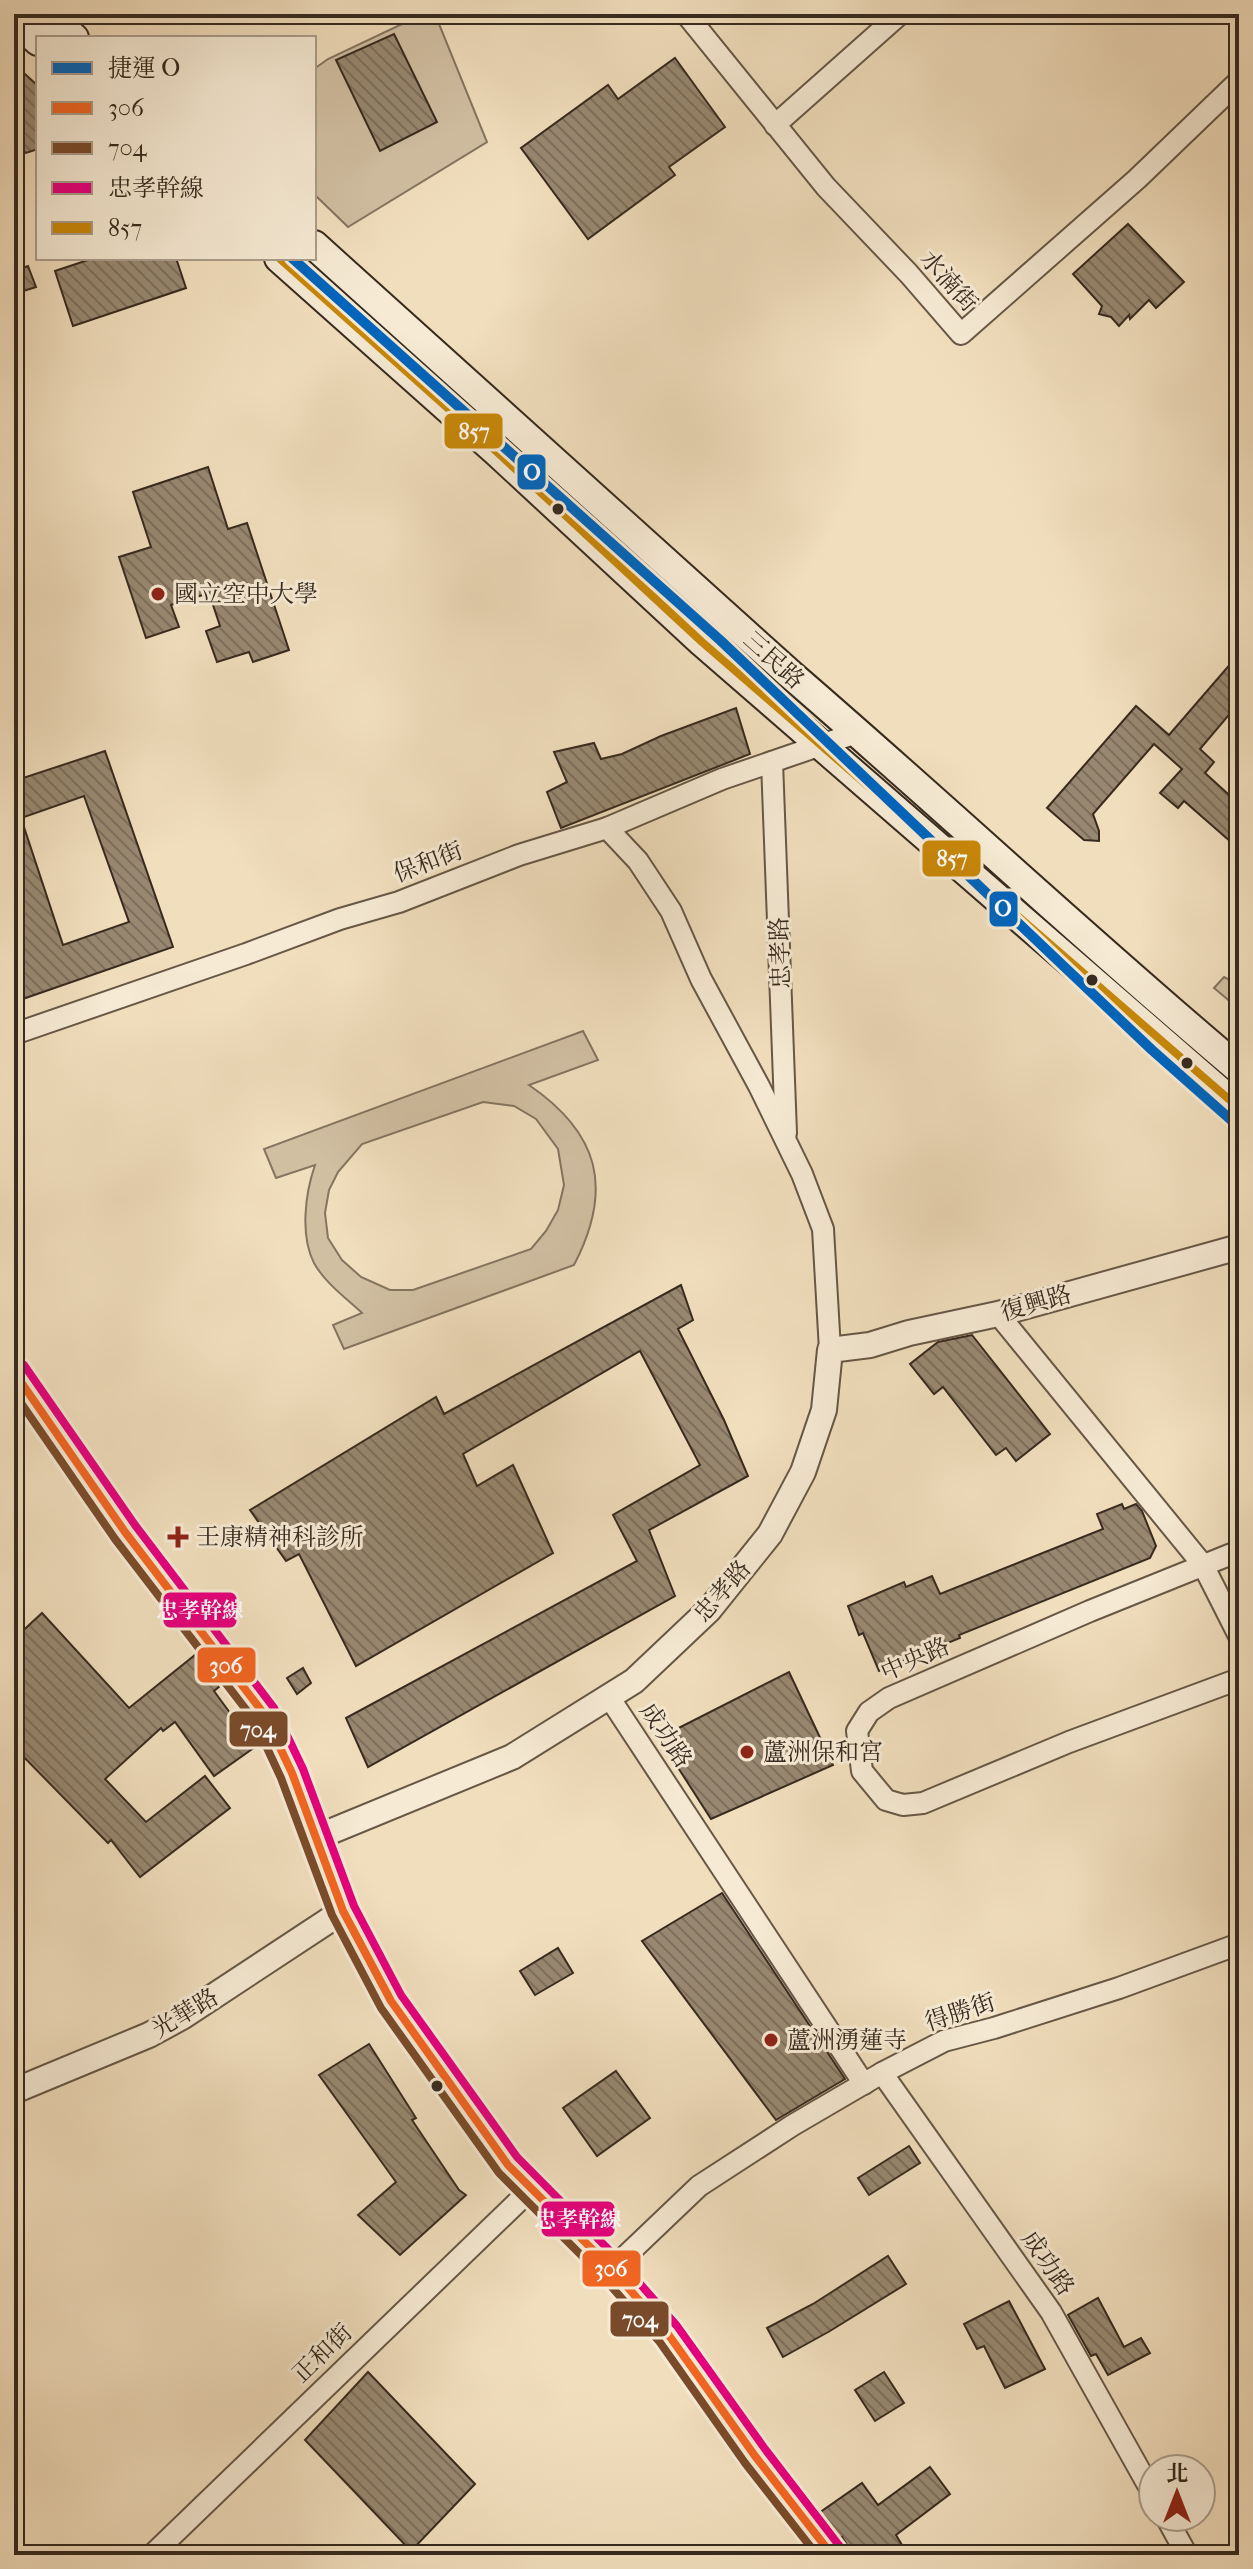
<svg xmlns="http://www.w3.org/2000/svg" width="1253" height="2569" viewBox="0 0 1253 2569" font-family="'IM FELL French Canon','Noto Serif TC',serif">
  <style>
    .green { fill: #d1bfa2; stroke: #847460; stroke-width: 2; fill-rule: evenodd }
    .building { fill: url(#building-back-hatch); stroke: #372a1f; stroke-width: 2; fill-rule: evenodd }
    .lines { fill: none; stroke-linecap: round; stroke-linejoin: round }
    .minor-casing { stroke: #665746; stroke-width: 24 }
    .tertiary-casing { stroke: #665746; stroke-width: 28 }
    .secondary-casing { stroke: #372a1f; stroke-width: 32 }
    .minor { stroke: #f6ead4; stroke-width: 20 }
    .tertiary { stroke: #f6ead4; stroke-width: 24 }
    .secondary { stroke: #f6ead4; stroke-width: 28 }
    .bus-1-casing { stroke: #f6ead4; stroke-width: 14 }
    .bus-2-casing { stroke: #f6ead4; stroke-width: 14 }
    .bus-3-casing { stroke: #f6ead4; stroke-width: 14 }
    .bus-4-casing { stroke: #f6ead4; stroke-width: 14 }
    .bus-1 { stroke: #f26522; stroke-width: 8 }
    .bus-2 { stroke: #7a4b2a; stroke-width: 8 }
    .bus-3 { stroke: #e5007d; stroke-width: 8 }
    .bus-4 { stroke: #c78708; stroke-width: 8 }
    .metro-1-casing { stroke: #f6ead4; stroke-width: 16 }
    .metro-1 { stroke: #0065bd; stroke-width: 10 }
    .bus-dot { fill: #372a1f; stroke: #f6ead4; stroke-width: 3 }
    .poi-dot { fill: #8f2418; stroke: #f6ead4; stroke-width: 3 }
    .labels { text-anchor: middle; stroke-width: 6; stroke-linejoin: round; paint-order: stroke }
    .street-label { font-size: 24px; fill: #372a1f; stroke: #f6ead4 }
    .poi-label { font-size: 24px; fill: #372a1f; stroke: #f6ead4; text-anchor: start }
    .line-badge { stroke: #f6ead4; stroke-width: 3 }
    .badge-label { font-size: 22px; text-anchor: middle; font-weight: bold; fill: #fff }
  </style>
  <defs>
    <pattern id="building-back-hatch" width="6" height="6" patternUnits="userSpaceOnUse" patternTransform="scale(2)"><rect width="6" height="6" fill="#988871"/><path d="M-1 5l2 2M0 0l6 6M5-1l2 2" fill="none" stroke="#7d6f5c"/></pattern>
  </defs>
  <rect width="100%" height="100%" fill="#f1debd"/>
  <filter id="stains"><feTurbulence type="fractalNoise" baseFrequency=".0025" numOctaves="4"/><feColorMatrix values="0 0 0 0 .2 0 0 0 0 .09 0 0 0 0 .02 0 0 0 .5 -.17"/></filter>
  <radialGradient id="worn" r=".72"><stop offset=".6" stop-color="#630" stop-opacity="0"/><stop offset="1" stop-color="#630" stop-opacity=".3"/></radialGradient>
  <!-- green -->
  <g class="green">
    <polygon points="423,14 435,14 487,142 348,227 314,194 314,69 328,59"/>
    <polygon points="1224,977 1239,985 1239,1009 1214,988"/>
    <path d="M583 1031 598 1060 529 1085C599 1133 614 1188 574 1265L344 1349 333 1325 362 1313C346 1298 325 1283 314 1263 300 1236 305 1194 315 1165L276 1178 264 1149ZM483 1102 514 1106 536 1119 558 1149 564 1185 558 1210 546 1231 531 1249 413 1290H390L361 1277 342 1260 328 1238 325 1213 329 1190 338 1172 362 1144Z"/>
  </g>
  <!-- building -->
  <g class="building">
    <polygon points="394,34 437,122 380,151 336,60"/>
    <polygon points="675,58 725,127 669,167 675,175 588,239 521,148 608,85 618,99"/>
    <polygon points="14,64 38,86 38,149 26,153 14,143"/>
    <polygon points="1128,224 1184,282 1156,308 1149,300 1130,319 1129,315 1119,326 1111,317 1099,314 1102,306 1073,274"/>
    <polygon points="94,258 176,258 186,288 73,326 55,271"/>
    <polygon points="28,266 36,287 14,294 14,271"/>
    <polygon points="208,467 228,529 247,523 289,650 253,662 249,652 217,662 206,631 220,626 209,593 171,605 179,627 146,638 119,557 151,547 133,492"/>
    <polygon points="1239,654 1239,703 1200,749 1214,762 1205,773 1239,804 1239,849 1184,801 1178,808 1160,793 1182,769 1154,744 1093,814 1099,831 1099,841 1084,840 1047,808 1136,706 1169,735"/>
    <polygon points="736,708 750,754 561,828 547,792 567,782 554,752 594,743 601,759 622,754 661,736"/>
    <path d="M105 751 173 947 14 1002V781ZM84 796 129 922 63 945 21 818Z"/>
    <polygon points="681,1285 693,1320 678,1329 724,1420 748,1476 649,1530 675,1596 368,1767 346,1718 637,1561 613,1515 700,1465 640,1351 463,1454 477,1486 513,1465 553,1553 356,1666 299,1554 286,1561 250,1510 436,1397 444,1414"/>
    <polygon points="972,1335 1050,1434 1016,1461 1006,1448 996,1455 943,1387 934,1394 910,1364 938,1342"/>
    <polygon points="1122,1504 1124,1509 1136,1504 1142,1511 1156,1546 1150,1558 959,1635 960,1638 879,1671 863,1633 859,1635 848,1606 904,1582 906,1587 932,1576 940,1594 1103,1529 1097,1514"/>
    <polygon points="42,1613 129,1708 195,1655 220,1686 214,1691 255,1747 214,1776 175,1722 163,1731 161,1728 105,1779 146,1822 205,1776 230,1808 140,1877 111,1840 108,1843 14,1747 14,1639"/>
    <polygon points="303,1668 311,1683 297,1694 287,1678"/>
    <polygon points="789,1672 833,1765 711,1819 659,1738"/>
    <polygon points="722,1893 845,2079 776,2120 642,1941"/>
    <polygon points="558,1948 573,1973 535,1995 520,1971"/>
    <polygon points="369,2044 416,2118 412,2120 459,2190 466,2195 400,2255 358,2215 396,2182 319,2075"/>
    <polygon points="616,2071 650,2118 597,2156 563,2108"/>
    <polygon points="909,2146 920,2163 869,2195 858,2178"/>
    <polygon points="888,2256 906,2284 830,2331 783,2357 767,2328 813,2304"/>
    <polygon points="1098,2298 1124,2347 1141,2338 1150,2353 1108,2375 1096,2354 1091,2356 1068,2315"/>
    <polygon points="1009,2301 1045,2369 1005,2388 984,2346 977,2349 964,2324"/>
    <polygon points="368,2372 475,2484 411,2551 305,2440"/>
    <polygon points="884,2372 904,2403 875,2421 855,2390"/>
    <polygon points="930,2467 950,2494 896,2535 908,2555 853,2555 842,2537 839,2539 819,2513 862,2483 878,2505"/>
  </g>
  <g class="lines">
    <!-- minor casing -->
    <g class="minor-casing">
      <g id="minor">
        <polyline points="686,14 826,187 909,274 961,334 1137,179 1239,81"/>
        <polyline points="775,125 900,14"/>
        <polyline points="772,762 786,1133"/>
        <polyline points="607,828 638,861 671,911 701,979 759,1086 802,1174 823,1229 830,1350"/>
        <polyline points="14,1034 246,954 340,919 399,902 519,855 607,828 722,779 859,732"/>
        <polyline points="998,1314 1203,1565 1239,1636"/>
        <polyline points="1239,1551 1090,1611 889,1698 869,1712 857,1731 862,1771 886,1800 903,1805 923,1803 1069,1742 1239,1679"/>
        <polyline points="609,1697 864,2084"/>
        <polyline points="882,2073 1051,2312 1153,2494"/>
        <polyline points="612,2269 699,2186 793,2125 882,2073 944,2041 994,2028 1119,1988 1239,1944"/>
        <polyline points="1166,2517 1187,2555"/>
        <polyline points="152,2555 530,2190"/>
      </g>
    </g>
    <!-- tertiary casing -->
    <g class="tertiary-casing">
      <g id="tertiary">
        <polyline points="14,1372 125,1532 264,1714 292,1773 343,1911 391,2001 508,2165 612,2269 668,2334 755,2456 832,2555"/>
        <polyline points="315,1838 512,1757 634,1681 709,1610 770,1534 803,1472 824,1410 830,1350 870,1345 909,1333 998,1314 1239,1247"/>
        <polyline points="14,2091 149,2035 182,2017 343,1911"/>
      </g>
    </g>
    <!-- secondary casing -->
    <g class="secondary-casing">
      <g id="secondary">
        <polyline points="47,14 74,38"/>
        <polyline points="14,19 38,41"/>
        <path d="M314 245 790 674C941 804 1087 941 1239 1069"/>
        <polyline points="279,258 497,452 702,642 1239,1108"/>
      </g>
    </g>
    <!-- minor -->
    <use href="#minor" class="minor"/>
    <!-- tertiary -->
    <use href="#tertiary" class="tertiary"/>
    <!-- secondary -->
    <use href="#secondary" class="secondary"/>
    <!-- bus-1 casing -->
    <g class="bus-1-casing">
      <polyline id="bus-1" points="14,1372 125,1532 264,1714 292,1773 343,1911 391,2001 508,2165 612,2269 668,2334 755,2456 832,2555"/>
    </g>
    <!-- bus-2 casing -->
    <g class="bus-2-casing">
      <polyline id="bus-2" points="14,1393 115,1539 254,1720 281,1778 332,1915 381,2008 499,2173 603,2277 659,2341 745,2463 817,2555"/>
    </g>
    <!-- bus-3 casing -->
    <g class="bus-3-casing">
      <polyline id="bus-3" points="24,1365 135,1525 274,1708 303,1769 354,1906 401,1995 517,2157 620,2261 677,2326 765,2449 841,2548"/>
    </g>
    <!-- bus-4 casing -->
    <g class="bus-4-casing">
      <polyline id="bus-4" points="279,258 497,452 702,642 1239,1108"/>
    </g>
    <!-- bus-1 -->
    <use href="#bus-1" class="bus-1"/>
    <!-- bus-2 -->
    <use href="#bus-2" class="bus-2"/>
    <!-- bus-3 -->
    <use href="#bus-3" class="bus-3"/>
    <!-- bus-4 -->
    <use href="#bus-4" class="bus-4"/>
    <!-- metro-1 casing -->
    <g class="metro-1-casing">
      <polyline id="metro-1" points="292,258 720,640 1152,1050 1239,1127"/>
    </g>
    <!-- metro-1 -->
    <use href="#metro-1" class="metro-1"/>
  </g>
  <!-- markers -->
  <g class="bus-dot">
    <circle cx="558" cy="509" r="7"/>
    <circle cx="1092" cy="980" r="7"/>
    <circle cx="1187" cy="1063" r="7"/>
    <circle cx="437" cy="2086" r="7"/>
  </g>
  <g class="poi-dot">
    <circle cx="158" cy="594" r="8"/>
    <path d="M174 1525h8v8h8v8h-8v8h-8v-8h-8v-8h8z"/>
    <circle cx="747" cy="1752" r="8"/>
    <circle cx="771" cy="2040" r="8"/>
  </g>
  <g class="labels">
    <!-- street labels -->
    <g class="street-label">
      <text transform="translate(949 281) rotate(48)" y="8">水湳街</text>
      <text transform="translate(774 660) rotate(42)" y="8">三民路</text>
      <text transform="translate(428 862) rotate(-21)" y="8">保和街</text>
      <text transform="translate(780 953) rotate(-92)" y="8">忠孝路</text>
      <text transform="translate(1036 1303) rotate(-16)" y="8">復興路</text>
      <text transform="translate(722 1591) rotate(-49)" y="8">忠孝路</text>
      <text transform="translate(915 1659) rotate(-24)" y="8">中央路</text>
      <text transform="translate(666 1735) rotate(56)" y="8">成功路</text>
      <text transform="translate(960 2012) rotate(-18)" y="8">得勝街</text>
      <text transform="translate(185 2013) rotate(-31)" y="8">光華路</text>
      <text transform="translate(1048 2263) rotate(55)" y="8">成功路</text>
      <text transform="translate(322 2353) rotate(-44)" y="8">正和街</text>
    </g>
    <!-- poi labels -->
    <g class="poi-label">
      <text x="174" y="602">國立空中大學</text>
      <text x="196" y="1545">壬康精神科診所</text>
      <text x="763" y="1760">蘆洲保和宮</text>
      <text x="787" y="2048">蘆洲湧蓮寺</text>
    </g>
  </g>
  <g class="line-badge">
    <rect x="443" y="412" width="61" height="38" rx="8" fill="#c78708"/>
    <rect x="516" y="453" width="31" height="38" rx="8" fill="#0065bd"/>
    <rect x="921" y="839" width="61" height="39" rx="8" fill="#c78708"/>
    <rect x="988" y="890" width="31" height="38" rx="8" fill="#0065bd"/>
    <rect x="162" y="1591" width="76" height="38" rx="8" fill="#e5007d"/>
    <rect x="196" y="1646" width="61" height="38" rx="8" fill="#f26522"/>
    <rect x="228" y="1710" width="61" height="38" rx="8" fill="#7a4b2a"/>
    <rect x="540" y="2200" width="76" height="38" rx="8" fill="#e5007d"/>
    <rect x="581" y="2249" width="61" height="39" rx="8" fill="#f26522"/>
    <rect x="609" y="2300" width="61" height="38" rx="8" fill="#7a4b2a"/>
  </g>
  <g class="badge-label">
    <text x="474" y="439">857</text>
    <text x="532" y="480">O</text>
    <text x="952" y="866">857</text>
    <text x="1003" y="916">O</text>
    <text x="200" y="1618">忠孝幹線</text>
    <text x="226" y="1673">306</text>
    <text x="258" y="1737">704</text>
    <text x="578" y="2227">忠孝幹線</text>
    <text x="611" y="2276">306</text>
    <text x="640" y="2327">704</text>
  </g>
  <!-- margin -->
  <rect width="1253" height="2569" fill="none" stroke="#f1debd" stroke-width="48"/>
  <rect x="16" y="16" width="1221" height="2537" fill="none" stroke="#372a1f" stroke-width="4"/>
  <rect x="24" y="24" width="1205" height="2521" fill="none" stroke="#372a1f" stroke-width="2"/>
  <!-- legend -->
  <rect x="36" y="36" width="280" height="224" fill="#f6ead4" stroke="#aa9d8c" stroke-width="2"/>
  <rect x="52" y="62" width="40" height="12" fill="#0065bd" stroke="#aa9d8c" stroke-width="2"/>
  <text x="108" y="76" font-size="24" fill="#372a1f">捷運 O</text>
  <rect x="52" y="102" width="40" height="12" fill="#f26522" stroke="#aa9d8c" stroke-width="2"/>
  <text x="108" y="116" font-size="24" fill="#372a1f">306</text>
  <rect x="52" y="142" width="40" height="12" fill="#7a4b2a" stroke="#aa9d8c" stroke-width="2"/>
  <text x="108" y="156" font-size="24" fill="#372a1f">704</text>
  <rect x="52" y="182" width="40" height="12" fill="#e5007d" stroke="#aa9d8c" stroke-width="2"/>
  <text x="108" y="196" font-size="24" fill="#372a1f">忠孝幹線</text>
  <rect x="52" y="222" width="40" height="12" fill="#c78708" stroke="#aa9d8c" stroke-width="2"/>
  <text x="108" y="236" font-size="24" fill="#372a1f">857</text>
  <!-- north arrow -->
  <g transform="translate(1177 2493)"><circle r="38" fill="#f6ead4" stroke="#aa9d8c" stroke-width="2"/>
  <path d="M0-6L14 30L0 20L-14 30Z" fill="#8f2418"/>
  <text y="-12" font-size="22" font-weight="bold" text-anchor="middle" fill="#372a1f">北</text>
  </g>
  <rect width="100%" height="100%" filter="url(#stains)"/>
  <rect width="100%" height="100%" fill="url(#worn)"/>
</svg>
